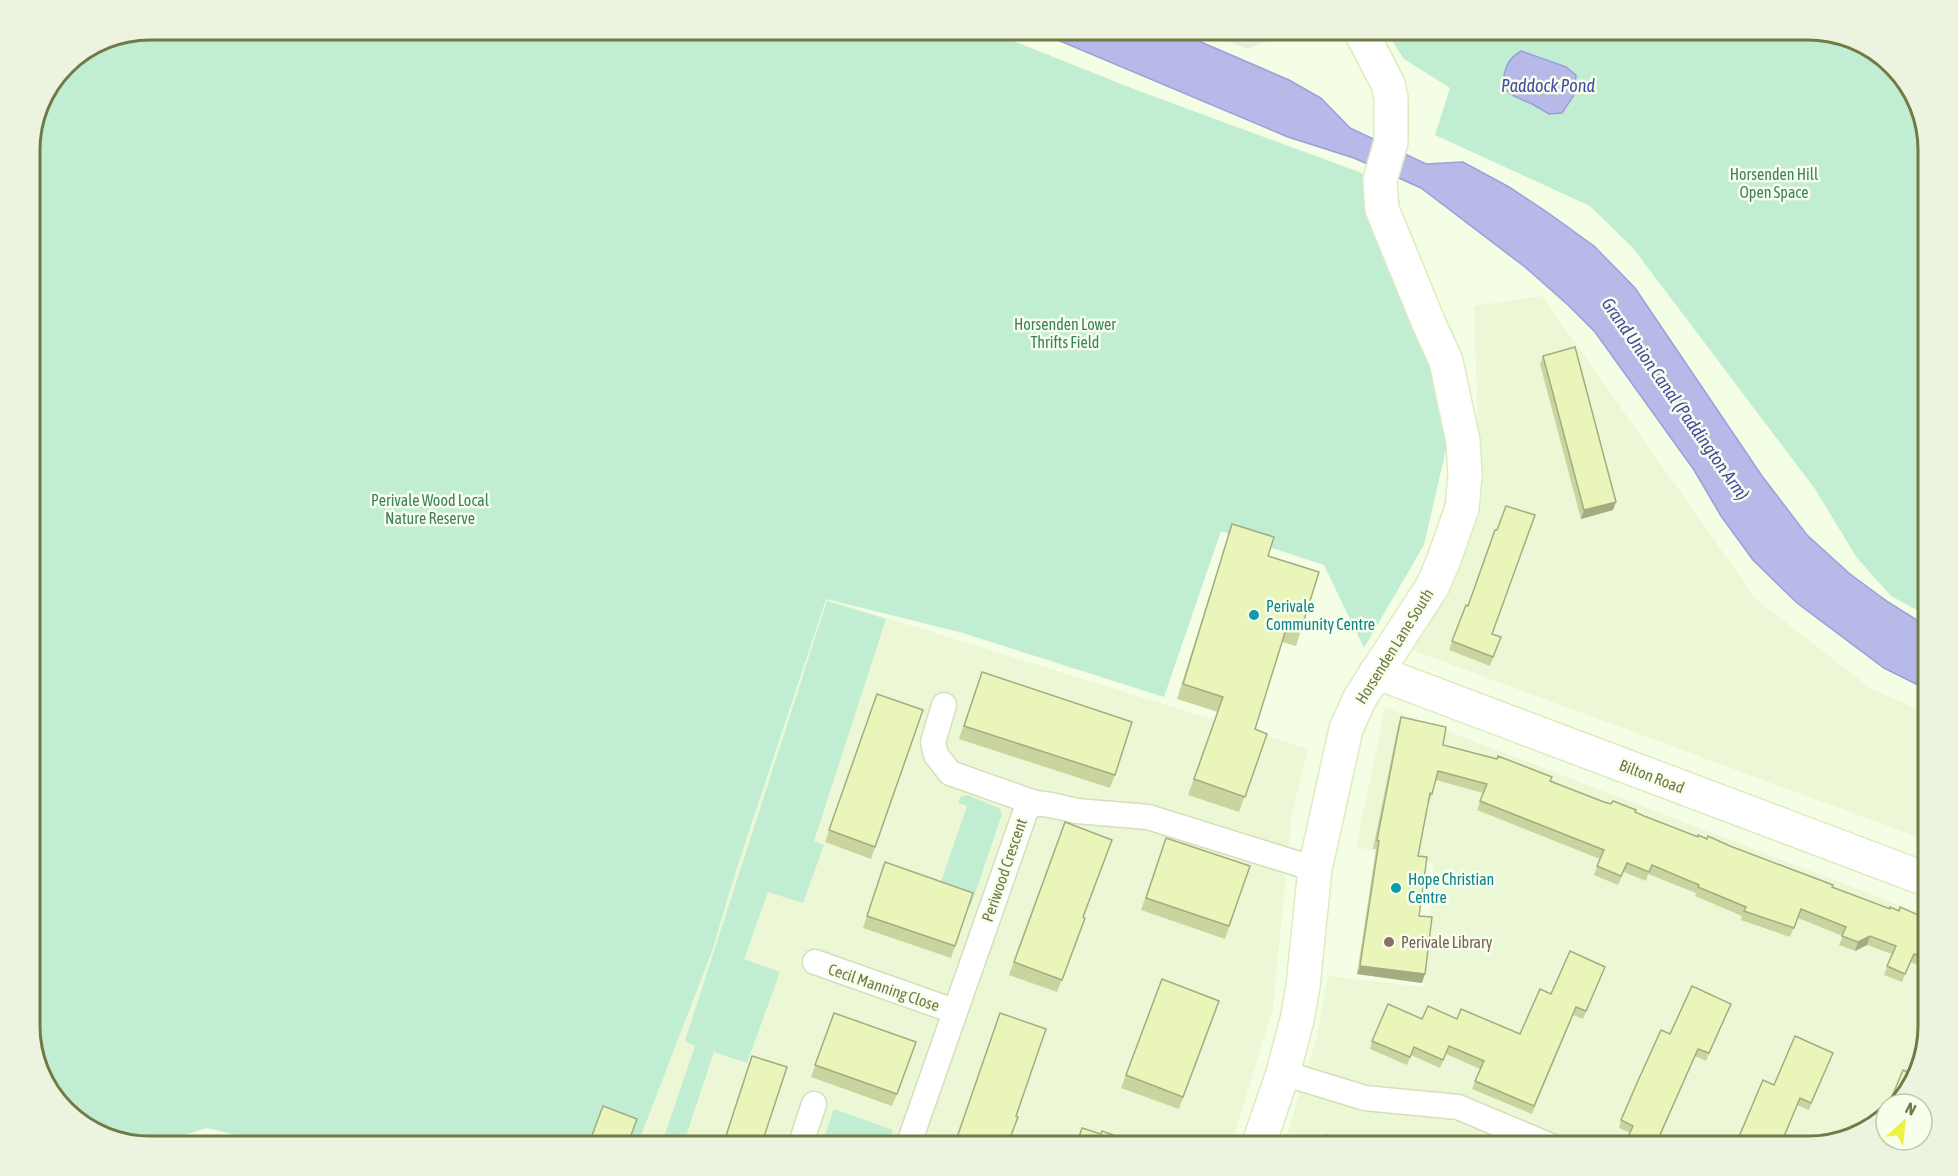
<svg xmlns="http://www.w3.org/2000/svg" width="1958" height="1176" viewBox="0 0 1958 1176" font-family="'Asap Condensed',sans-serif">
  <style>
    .residential { fill: #ecf8d5 }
    .industrial { fill: #e9eddf }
    .green { fill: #c1edd3 }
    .water { fill: #b7b9e9; stroke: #9c9fdc; stroke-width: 1.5 }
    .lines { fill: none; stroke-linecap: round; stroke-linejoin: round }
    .street-casing { stroke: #d5dfb9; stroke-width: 27 }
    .secondary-casing { stroke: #dfebbe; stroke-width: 36 }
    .street { stroke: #fff; stroke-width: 24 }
    .secondary { stroke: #fff; stroke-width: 33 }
    .wall { fill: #c9d49f }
    .shaded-wall { fill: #a4ac82 }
    .building { fill: #eaf6b9; stroke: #a4ac82; stroke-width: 1.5 }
    .culture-dot { fill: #0f9aa8; stroke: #f7ffec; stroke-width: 2 }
    .education-dot { fill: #8d6e63; stroke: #f7ffec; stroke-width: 2 }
    .labels { text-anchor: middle; stroke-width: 5; stroke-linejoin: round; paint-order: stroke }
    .park-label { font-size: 16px; fill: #3e805f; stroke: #f7ffec }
    .culture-label { font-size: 16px; fill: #0d838f; stroke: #f7ffec; text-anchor: start }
    .street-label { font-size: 16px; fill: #717947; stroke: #f7ffec }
    .education-label { font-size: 16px; fill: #785e54; stroke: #f7ffec; text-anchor: start }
    .water-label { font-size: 18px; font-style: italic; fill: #474aa5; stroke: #f7ffec }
    .rim { fill: none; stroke: #717947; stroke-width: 3 }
  </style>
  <rect width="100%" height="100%" fill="#f3fee4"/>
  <!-- residential -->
  <g class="residential">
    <polygon points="1542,296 1756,599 1870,688 1928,714 1928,841 1401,646 1479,464 1474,306"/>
    <polygon points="826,599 1308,749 1292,814 1273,1008 1231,1146 637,1146 711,954 737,868"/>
    <polygon points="1385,707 1928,916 1928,1026 1912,1086 1894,1104 1886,1104 1886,1112 1868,1130 1808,1146 1283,1146 1317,1037 1328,976 1423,987 1434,863 1356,847"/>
    <polygon points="206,1138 249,1146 179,1146"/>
  </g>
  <!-- industrial -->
  <polygon class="industrial" points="1200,30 1283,30 1283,34 1248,49"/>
  <!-- green -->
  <g class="green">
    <polygon points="150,30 986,30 1139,91 1362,173 1410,319 1435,367 1450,432 1424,545 1364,648 1324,565 1221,531 1164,697 963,633 826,599 737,868 711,954 637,1146 280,1146 207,1128 149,1146 90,1130 46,1086 30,1034 30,142 42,97 65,65 104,39"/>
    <polygon points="1385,30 1808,30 1868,46 1912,90 1928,143 1928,616 1891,596 1857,558 1815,489 1633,248 1590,206 1435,135 1450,88 1404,59"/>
    <polygon points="827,601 886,619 814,841 824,845 803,903 768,892 744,959 780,972 747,1063 714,1052 686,1136 710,1146 661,1146 695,1046 685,1041"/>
    <polygon points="967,795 999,808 1002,814 971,905 937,893 967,806 958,803 960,797"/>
    <polygon points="834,1109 893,1130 888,1146 821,1146"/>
  </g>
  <!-- water -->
  <g class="water">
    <polygon points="1034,30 1173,30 1289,80 1321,98 1350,128 1426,164 1463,162 1509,187 1547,212 1594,246 1635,288 1762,476 1807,535 1850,574 1888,602 1928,627 1928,690 1884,668 1797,603 1753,560 1721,516 1694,470 1595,332 1568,305 1525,267 1421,188 1354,158 1288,137"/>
    <path d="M1521 51 1566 67 1576 75 1574 95 1562 113 1549 114 1532 104 1514 96 1502 87C1505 70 1505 61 1521 51Z"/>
  </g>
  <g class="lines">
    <!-- street casing -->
    <g class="street-casing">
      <g id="street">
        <polyline points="944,705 933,742 936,755 950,773 1035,803"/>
        <polyline points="815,962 954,1011"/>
        <polyline points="1283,1073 1365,1098 1458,1107 1551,1146"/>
        <polyline points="800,1146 814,1104"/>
        <polyline points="908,1146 1026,810 1035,803 1051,805 1077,811 1148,817 1315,869"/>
      </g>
    </g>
    <!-- secondary casing -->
    <g class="secondary-casing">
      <g id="secondary">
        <polyline points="1376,672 1928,880"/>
        <polyline points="1258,1146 1283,1073 1297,1020 1303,986 1315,869 1346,729 1360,698 1432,587 1443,562 1462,508 1465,475 1463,441 1446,361 1430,326 1382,209 1380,180 1391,142 1391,98 1388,84 1360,30"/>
      </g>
    </g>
    <!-- street -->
    <use href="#street" class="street"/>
    <!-- secondary -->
    <use href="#secondary" class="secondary"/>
  </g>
  <!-- wall -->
  <g class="wall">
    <polygon points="1543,356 1613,510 1581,519 1540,364"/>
    <polygon points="1232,524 1268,556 1301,630 1296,646 1282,642 1255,729 1267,734 1239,812 1188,795 1218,712 1177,699"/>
    <polygon points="1466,605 1492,634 1501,637 1490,666 1449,650"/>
    <polygon points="982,672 1115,775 1110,788 959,739"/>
    <polygon points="877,694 923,710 871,859 825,842"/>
    <polygon points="1401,717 1443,745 1550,781 1604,802 1635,812 1698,837 1730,846 1832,887 1890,909 1899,911 1928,922 1928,969 1910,962 1902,982 1884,975 1892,954 1867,945 1855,951 1839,945 1843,936 1798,918 1790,937 1741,920 1742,916 1695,896 1696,893 1648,874 1646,881 1624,872 1618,885 1594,875 1600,859 1477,810 1483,793 1436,780 1432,794 1429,803 1428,802 1418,856 1419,916 1422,983 1357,974 1376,849 1373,849 1398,726"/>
    <polygon points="1065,822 1083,917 1085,918 1057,992 1009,975"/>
    <polygon points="1166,838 1250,866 1225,939 1141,910"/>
    <polygon points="885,862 973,893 951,958 863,928"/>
    <polygon points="1602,975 1583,1019 1573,1015 1532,1114 1472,1089 1480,1069 1446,1054 1440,1068 1411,1055 1407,1065 1370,1049 1372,1041 1422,1019 1457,1019 1520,1034 1551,994"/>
    <polygon points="1162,979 1219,1001 1179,1109 1121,1088"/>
    <polygon points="1728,1011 1706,1061 1695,1056 1656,1146 1624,1146 1630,1133 1619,1128 1621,1120"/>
    <polygon points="834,1013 897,1094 892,1106 811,1077"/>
    <polygon points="1833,1053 1809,1110 1797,1105 1774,1085"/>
    <polygon points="752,1056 761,1146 722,1146"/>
  </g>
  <!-- shaded-wall -->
  <g class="shaded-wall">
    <polygon points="1616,502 1613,510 1581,519 1584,510"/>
    <polygon points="1870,936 1867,945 1855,951 1858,942"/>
    <polygon points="1360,966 1425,974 1422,983 1357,974"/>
  </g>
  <!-- building -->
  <g class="building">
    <polygon points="1575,347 1616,502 1584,510 1543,356"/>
    <polygon points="1506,506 1535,515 1492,634 1501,637 1493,657 1452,641 1466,605 1468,606 1495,530 1497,530"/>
    <polygon points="1232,524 1274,537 1268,556 1319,572 1301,630 1287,626 1255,729 1267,734 1245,797 1194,779 1223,697 1183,684"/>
    <polygon points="982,672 1132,722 1115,775 964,726"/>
    <polygon points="877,694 923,710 875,847 829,830"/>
    <polygon points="1401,717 1446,727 1443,745 1497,759 1498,756 1552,777 1550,781 1604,802 1611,804 1613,801 1636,810 1635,812 1644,816 1698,837 1698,835 1707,839 1708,836 1730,846 1833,885 1832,887 1890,909 1890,907 1899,911 1900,907 1923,917 1922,919 1928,922 1928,959 1914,954 1905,974 1887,966 1896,946 1870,936 1858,942 1842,936 1846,927 1801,909 1794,928 1744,911 1746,907 1698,887 1699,885 1652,865 1649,872 1627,863 1621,876 1597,866 1604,850 1480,801 1487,784 1438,771 1432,794 1430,793 1418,856 1427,857 1419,916 1432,917 1425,974 1360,966 1379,841 1377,840"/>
    <polygon points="1065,822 1112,840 1083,917 1085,918 1062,980 1014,962"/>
    <polygon points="1166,838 1250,866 1229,926 1146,898"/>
    <polygon points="885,862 973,893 955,946 867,916"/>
    <polygon points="1570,951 1605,967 1586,1011 1576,1007 1534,1106 1475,1081 1484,1061 1449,1046 1443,1060 1414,1047 1410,1057 1372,1041 1388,1004 1422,1019 1428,1006 1457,1019 1461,1009 1520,1034 1540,989 1551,994"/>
    <polygon points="1162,979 1219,1001 1183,1097 1126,1075"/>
    <polygon points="1692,986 1731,1004 1709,1053 1698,1049 1655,1146 1624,1146 1633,1126 1621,1120 1637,1083 1661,1030 1670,1034"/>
    <polygon points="834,1013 916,1042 897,1094 815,1065"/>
    <polygon points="1000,1013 1046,1029 1016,1116 1018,1117 1007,1146 954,1146"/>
    <polygon points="1795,1036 1833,1053 1811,1103 1800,1098 1780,1146 1735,1146 1763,1080 1774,1085"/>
    <polygon points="752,1056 787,1067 761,1146 737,1146 724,1142"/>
    <polygon points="1903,1070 1915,1075 1912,1086 1894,1104 1889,1104"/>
    <polygon points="603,1106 637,1119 627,1146 588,1146"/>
    <polygon points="1082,1128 1101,1134 1102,1131 1145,1146 1076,1146"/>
    <polygon points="1326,1135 1354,1146 1322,1146"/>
    <polygon points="1509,1136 1531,1146 1505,1146"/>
    <polygon points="249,1141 263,1146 247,1146"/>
  </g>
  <!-- markers -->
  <g class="culture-dot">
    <circle cx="1254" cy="615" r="6"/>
    <circle cx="1396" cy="888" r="6"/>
  </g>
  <circle class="education-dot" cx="1389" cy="942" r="6"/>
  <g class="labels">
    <!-- park labels -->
    <g class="park-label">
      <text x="1774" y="180">Horsenden Hill<tspan x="1774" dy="18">Open Space</tspan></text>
      <text x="1065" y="330">Horsenden Lower<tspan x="1065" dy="18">Thrifts Field</tspan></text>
      <text x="430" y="506">Perivale Wood Local<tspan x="430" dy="18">Nature Reserve</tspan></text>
    </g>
    <!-- culture labels -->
    <g class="culture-label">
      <text x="1266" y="612">Perivale<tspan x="1266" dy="18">Community Centre</tspan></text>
      <text x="1408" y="885">Hope Christian<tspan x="1408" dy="18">Centre</tspan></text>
    </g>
    <!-- street labels -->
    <g class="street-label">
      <text transform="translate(1394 646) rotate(-58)" y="6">Horsenden Lane South</text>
      <text transform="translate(1652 776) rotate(21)" y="6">Bilton Road</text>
      <text transform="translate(1004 870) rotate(-71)" y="6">Periwood Crescent</text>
      <text transform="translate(884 987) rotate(19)" y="6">Cecil Manning Close</text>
    </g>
    <!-- education labels -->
    <g class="education-label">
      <text x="1401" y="948">Perivale Library</text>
    </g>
    <!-- water labels -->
    <g class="water-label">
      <text x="1548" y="92">Paddock Pond</text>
      <text transform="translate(1675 399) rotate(55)" y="6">Grand Union Canal (Paddington Arm)</text>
    </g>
  </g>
  <!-- crop -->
  <path d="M0 0H1958V1176H0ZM150 40H1808A110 110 0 0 1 1918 150V1026A110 110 0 0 1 1808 1136H150A110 110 0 0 1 40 1026V150A110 110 0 0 1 150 40Z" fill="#ecf4df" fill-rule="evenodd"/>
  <path class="rim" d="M150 40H1808A110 110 0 0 1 1918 150V1026A110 110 0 0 1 1808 1136H150A110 110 0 0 1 40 1026V150A110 110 0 0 1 150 40Z"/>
  <!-- north arrow -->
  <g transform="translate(1904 1122) rotate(27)"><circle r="28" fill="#f7ffec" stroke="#c1c9aa" stroke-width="1.5"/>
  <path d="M0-4.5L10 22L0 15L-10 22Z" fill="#edf240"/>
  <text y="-9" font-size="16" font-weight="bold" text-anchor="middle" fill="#717947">N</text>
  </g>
</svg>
